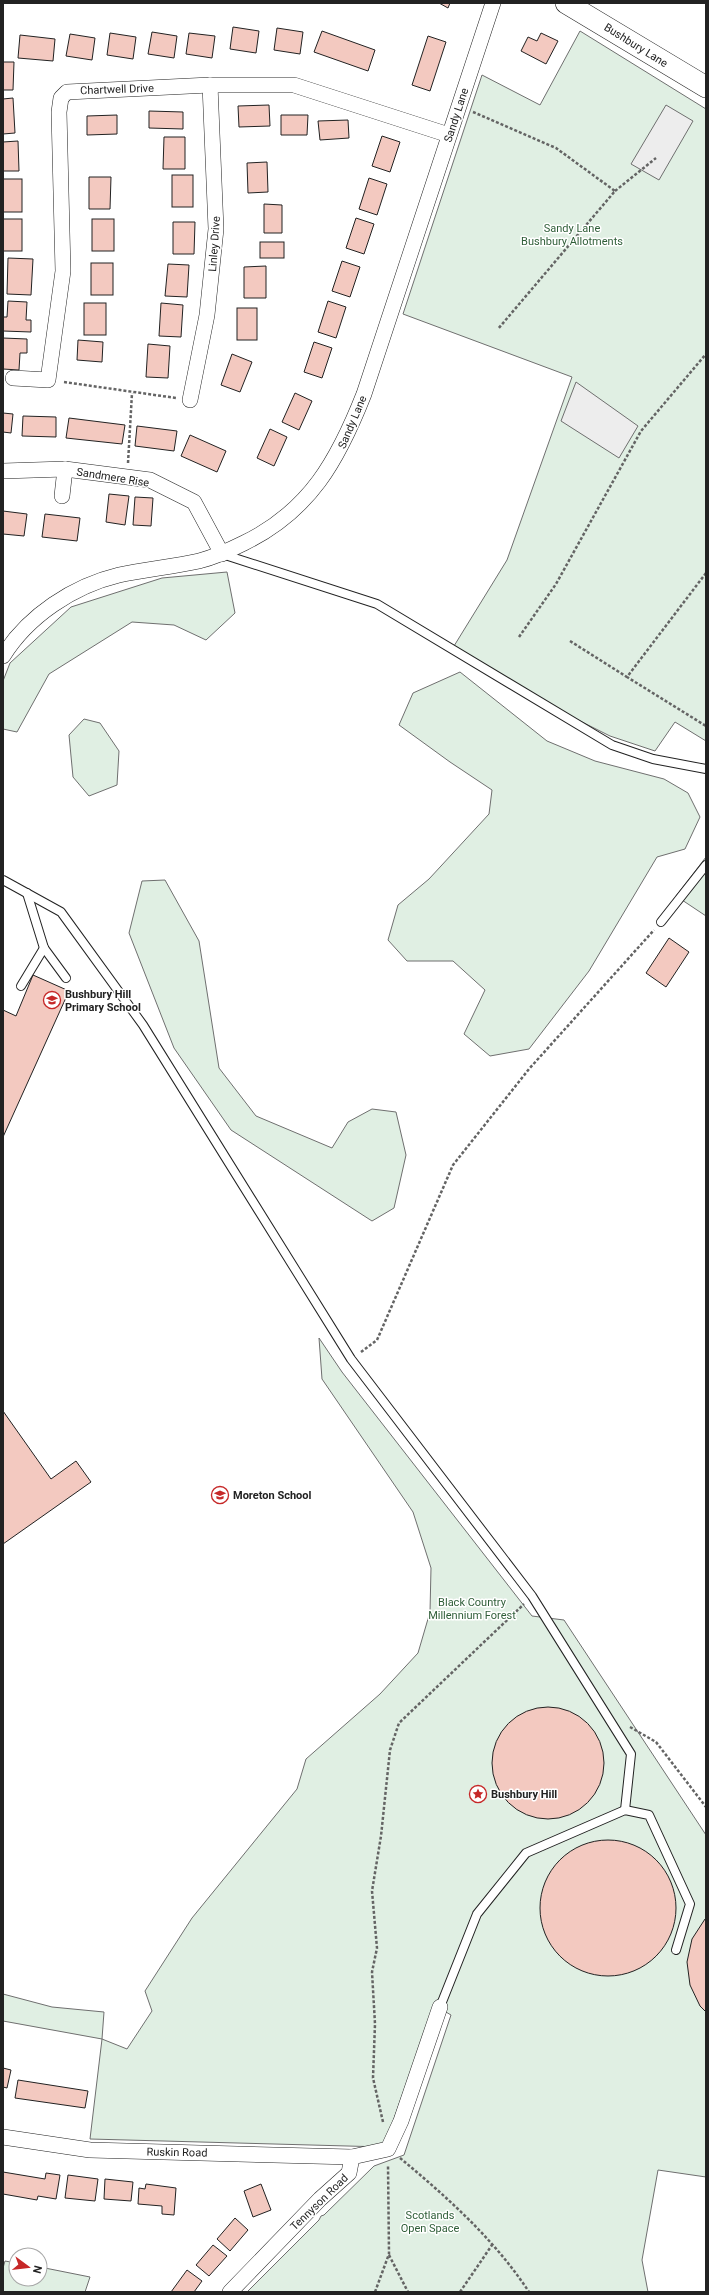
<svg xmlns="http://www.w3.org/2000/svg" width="709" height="2295" viewBox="0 0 709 2295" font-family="Roboto,sans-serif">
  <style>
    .green { fill: #e0efe3; stroke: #6f6f6f }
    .parking { fill: #ededed; stroke: #6f6f6f }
    .building { fill: #f3c9c0; stroke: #222 }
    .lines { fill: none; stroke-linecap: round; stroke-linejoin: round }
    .lane-casing { stroke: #222; stroke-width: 10 }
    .street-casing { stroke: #222; stroke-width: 16 }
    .secondary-casing { stroke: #222; stroke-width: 22 }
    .path { stroke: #646464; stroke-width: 2.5; stroke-dasharray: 3 2; stroke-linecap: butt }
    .lane { stroke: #fff; stroke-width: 8 }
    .street { stroke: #fff; stroke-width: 15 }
    .secondary { stroke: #fff; stroke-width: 21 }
    .labels { text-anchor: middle; stroke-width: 3; stroke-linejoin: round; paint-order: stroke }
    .street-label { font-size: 11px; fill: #222; stroke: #fff }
    .park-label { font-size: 11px; fill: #2f5e38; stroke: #fff }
    .poi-label { font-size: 11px; font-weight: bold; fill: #222; stroke: #fff; text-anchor: start }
  </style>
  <rect width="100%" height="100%" fill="#fff"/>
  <!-- green -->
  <g class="green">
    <polygon points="580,31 706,109 706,741 675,722 655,751 610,736 568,715 454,646 507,560 572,377 403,314 482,75 540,105"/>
    <polygon points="227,572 235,613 206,640 174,625 132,622 49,674 17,732 3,729 3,681 10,663 71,607 162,578"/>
    <polygon points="460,672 547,741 595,761 664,779 688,793 700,817 685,849 657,857 589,971 529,1049 490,1056 464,1034 485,990 453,961 407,961 388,940 398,905 429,879 489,814 492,790 450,762 399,725 413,693"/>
    <polygon points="84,719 100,723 119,751 117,785 89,796 73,777 69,735"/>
    <polygon points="706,857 706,916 676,896"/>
    <polygon points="165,880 199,941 219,1068 256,1116 332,1148 348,1122 372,1109 396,1112 406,1155 394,1208 372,1221 231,1130 174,1048 129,933 142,881"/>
    <polygon points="319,1338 342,1372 532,1616 564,1620 706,1835 706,2177 658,2170 642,2260 648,2292 247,2292 319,2220 321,2216 324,2215 374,2166 404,2155 451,2015 434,2005 384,2147 90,2139 102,2039 3,2021 3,1994 52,2007 104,2012 102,2039 127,2049 152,2011 145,1991 192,1918 297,1789 306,1759 380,1694 418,1653 430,1612 431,1568 413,1512 322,1379"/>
    <polygon points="5,2261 16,2263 16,2279 40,2279 40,2267 90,2277 85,2292 3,2292 3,2268"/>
  </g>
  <!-- parking -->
  <g class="parking">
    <polygon points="666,105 693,121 659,180 631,164"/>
    <polygon points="576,382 638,426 619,458 561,421"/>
  </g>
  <!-- building -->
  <g class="building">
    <polygon points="439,3 450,3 448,8"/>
    <polygon points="233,27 259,31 256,53 230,49"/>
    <polygon points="277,28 303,32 300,54 274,50"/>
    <polygon points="322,31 375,50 368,71 314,52"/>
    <polygon points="152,32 177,36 174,58 148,54"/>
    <polygon points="110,33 136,37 133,59 107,55"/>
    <polygon points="189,33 215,36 212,58 186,54"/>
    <polygon points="541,33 558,41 546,64 521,51 528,37 537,41"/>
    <polygon points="70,34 95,38 92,60 66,56"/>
    <polygon points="20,35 55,39 53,61 18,58"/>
    <polygon points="428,36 446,42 430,91 412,85"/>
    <polygon points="3,62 14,62 13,90 3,90"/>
    <polygon points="13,98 15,133 3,134 3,99"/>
    <polygon points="269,105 270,126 239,127 238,106"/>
    <polygon points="149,111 183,112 183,129 149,128"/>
    <polygon points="117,115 117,134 87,135 87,116"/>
    <polygon points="281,115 308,115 307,135 281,135"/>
    <polygon points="348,120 349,138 320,140 318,121"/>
    <polygon points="382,136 400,142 390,172 372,166"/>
    <polygon points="164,137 185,137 185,169 163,169"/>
    <polygon points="18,141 19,171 3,171 3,142"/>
    <polygon points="267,162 268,192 248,193 247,163"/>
    <rect x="172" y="175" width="21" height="32"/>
    <polygon points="89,177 111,177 110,209 89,209"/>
    <polygon points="369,178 387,184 377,215 359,209"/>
    <rect x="3" y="179" width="19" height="33"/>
    <polygon points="264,204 282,205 282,233 264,233"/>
    <polygon points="356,218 374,224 364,254 346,248"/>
    <rect x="3" y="219" width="19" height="32"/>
    <rect x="92" y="219" width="22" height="32"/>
    <polygon points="173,222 195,222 194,254 173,254"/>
    <rect x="260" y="242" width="24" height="16"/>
    <polygon points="8,258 33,259 31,295 7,294"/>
    <polygon points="342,261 360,267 350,297 332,291"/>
    <rect x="91" y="263" width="22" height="32"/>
    <polygon points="168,264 189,265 187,297 165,296"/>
    <polygon points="266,266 266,298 244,298 244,267"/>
    <polygon points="8,301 27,302 26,320 31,320 31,332 3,331 3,317 7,317"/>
    <polygon points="328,301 346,307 336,338 318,332"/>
    <rect x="84" y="303" width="22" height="32"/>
    <polygon points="161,303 183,305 181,337 159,336"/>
    <rect x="237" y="308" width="20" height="32"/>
    <polygon points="3,338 27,339 27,353 20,353 19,370 3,369"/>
    <polygon points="78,340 103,342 102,362 77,360"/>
    <polygon points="314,342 332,348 322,378 304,372"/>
    <polygon points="148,344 170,346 168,378 146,377"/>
    <polygon points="232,354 252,362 240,392 221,385"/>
    <polygon points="295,393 312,401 299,430 282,422"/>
    <polygon points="3,413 13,414 11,433 3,432"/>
    <polygon points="23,416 56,417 56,437 22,436"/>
    <polygon points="69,418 125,425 122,444 66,438"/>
    <polygon points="137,426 177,431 174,451 135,446"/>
    <polygon points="270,429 287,437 274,466 257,458"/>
    <polygon points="190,435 226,451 217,472 181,456"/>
    <polygon points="109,494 129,496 125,525 106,522"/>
    <polygon points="135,497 153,498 151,526 133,525"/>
    <polygon points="3,511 27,514 24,536 3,534"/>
    <polygon points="45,514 80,518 77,541 42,537"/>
    <polygon points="669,938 689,952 666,987 646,973"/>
    <polygon points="33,975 69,991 3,1137 3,1010 16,1016"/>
    <polygon points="3,1411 51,1479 76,1461 91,1482 3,1544"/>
    <circle cx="548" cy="1763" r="56"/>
    <circle cx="608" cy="1908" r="68"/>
    <polygon points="705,1919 706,1919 706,2012 700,2006 690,1985 687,1962 692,1939"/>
    <polygon points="3,2068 11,2070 7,2088 3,2087"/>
    <polygon points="18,2080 88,2091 85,2108 15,2098"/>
    <polygon points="3,2166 3,2172 45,2179 46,2173 60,2175 56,2199 38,2196 37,2200 3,2194"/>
    <polygon points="68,2175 98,2179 95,2201 65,2198"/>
    <polygon points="105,2179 133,2182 131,2201 104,2199"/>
    <polygon points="146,2184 176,2188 174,2215 162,2214 162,2206 138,2204 139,2188 145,2189"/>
    <polygon points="261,2184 271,2210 253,2217 244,2191"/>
    <polygon points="235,2218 248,2230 230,2251 217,2239"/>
    <polygon points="213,2245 227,2256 209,2276 196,2265"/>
    <polygon points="187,2270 202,2281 194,2292 171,2292"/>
  </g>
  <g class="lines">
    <!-- lane casing -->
    <g class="lane-casing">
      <g id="lane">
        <polyline points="222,554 377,604 612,745 653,759 706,769"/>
        <polyline points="3,880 61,912 143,1025 351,1359 532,1596 631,1754 625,1810"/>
        <polyline points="27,893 44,948 66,978"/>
        <polyline points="661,922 706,865"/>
        <polyline points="21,986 44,948"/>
        <polyline points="440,2007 477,1914 526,1853 625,1810 649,1815 690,1904 676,1950"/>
      </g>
    </g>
    <!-- street casing -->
    <g class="street-casing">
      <g id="street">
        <polyline points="13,378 48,380 63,271 59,112 61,98 67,92 210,85 294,85 449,135"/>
        <polyline points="190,400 207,315 216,229 210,85"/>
        <polyline points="3,471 65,469 150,480 194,502 222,554"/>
        <polyline points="62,496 65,469"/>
        <path d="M3 656C28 616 73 586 119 575 146 569 173 567 199 561 215 557 230 550 244 543 310 511 338 460 364 394L493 3"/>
        <polyline points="3,2137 90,2150 352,2157 388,2149 401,2121 440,2007"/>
        <polyline points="230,2292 320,2199 349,2173 352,2157"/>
      </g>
    </g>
    <!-- secondary casing -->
    <g class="secondary-casing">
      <polyline id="secondary" points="566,3 706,87"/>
    </g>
    <!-- path -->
    <g class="path">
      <polyline points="473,112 556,148 615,191 498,329"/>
      <polyline points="615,191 656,158"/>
      <polyline points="64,382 176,398"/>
      <polyline points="128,463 132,393"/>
      <polyline points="706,573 627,677 706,726"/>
      <polyline points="519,637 556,584 641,431 706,354"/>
      <polyline points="570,641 627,677"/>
      <polyline points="361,1352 377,1340 453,1165 529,1069 654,930"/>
      <polyline points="630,1727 656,1742 706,1807"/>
      <polyline points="383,2122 373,2078 375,2024 372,1972 377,1948 372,1891 381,1836 390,1750 399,1723 524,1604"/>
      <path d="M400 2158C447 2197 495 2240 529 2292"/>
      <polyline points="389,2255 408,2292"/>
      <polyline points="375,2292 389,2254 388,2165"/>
      <polyline points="460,2292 492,2245"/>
    </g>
    <!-- lane -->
    <use href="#lane" class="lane"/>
    <!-- street -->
    <use href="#street" class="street"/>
    <!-- secondary -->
    <use href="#secondary" class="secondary"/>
  </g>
  <!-- icons -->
  <defs>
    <g id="school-ring" transform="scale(0.9)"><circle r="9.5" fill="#fff" stroke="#c62828" stroke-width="1.5"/><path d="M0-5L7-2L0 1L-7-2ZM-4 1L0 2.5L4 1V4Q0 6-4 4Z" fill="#c62828"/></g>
    <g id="sight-ring" transform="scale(0.9)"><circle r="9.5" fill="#fff" stroke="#c62828" stroke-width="1.5"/><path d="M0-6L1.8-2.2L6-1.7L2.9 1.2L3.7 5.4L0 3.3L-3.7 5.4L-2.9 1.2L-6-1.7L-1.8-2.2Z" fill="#c62828"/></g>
  </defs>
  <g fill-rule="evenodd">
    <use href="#school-ring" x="52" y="1000"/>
    <use href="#school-ring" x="220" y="1495"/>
    <use href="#sight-ring" x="478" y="1794"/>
  </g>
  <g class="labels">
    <!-- street labels -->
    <g class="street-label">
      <text transform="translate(636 45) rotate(32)" y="4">Bushbury Lane</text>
      <text transform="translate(117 89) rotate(-2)" y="4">Chartwell Drive</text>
      <text transform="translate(456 115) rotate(-72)" y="4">Sandy Lane</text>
      <text transform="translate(214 244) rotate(-86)" y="4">Linley Drive</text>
      <text transform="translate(352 422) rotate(-67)" y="4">Sandy Lane</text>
      <text transform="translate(113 477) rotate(9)" y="4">Sandmere Rise</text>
      <text transform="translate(177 2152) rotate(1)" y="4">Ruskin Road</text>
      <text transform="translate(319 2202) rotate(-44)" y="4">Tennyson Road</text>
    </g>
    <!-- park labels -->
    <g class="park-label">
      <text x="572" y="232">Sandy Lane<tspan x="572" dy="13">Bushbury Allotments</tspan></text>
      <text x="472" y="1606">Black Country<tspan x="472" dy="13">Millennium Forest</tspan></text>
      <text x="430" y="2219">Scotlands<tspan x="430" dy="13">Open Space</tspan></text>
    </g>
    <!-- poi labels -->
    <g class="poi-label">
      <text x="65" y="998">Bushbury Hill<tspan x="65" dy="13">Primary School</tspan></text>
      <text x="233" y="1499">Moreton School</text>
      <text x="491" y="1798">Bushbury Hill</text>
    </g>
  </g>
  <!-- border -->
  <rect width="709" height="2295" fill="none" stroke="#222222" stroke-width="8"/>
  <!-- north arrow -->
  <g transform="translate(28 2267) rotate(105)"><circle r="19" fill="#ffffff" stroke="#a7a7a7"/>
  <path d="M0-3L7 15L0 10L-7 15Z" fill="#c62828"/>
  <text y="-6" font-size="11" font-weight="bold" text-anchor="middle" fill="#222222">N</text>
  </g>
</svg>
